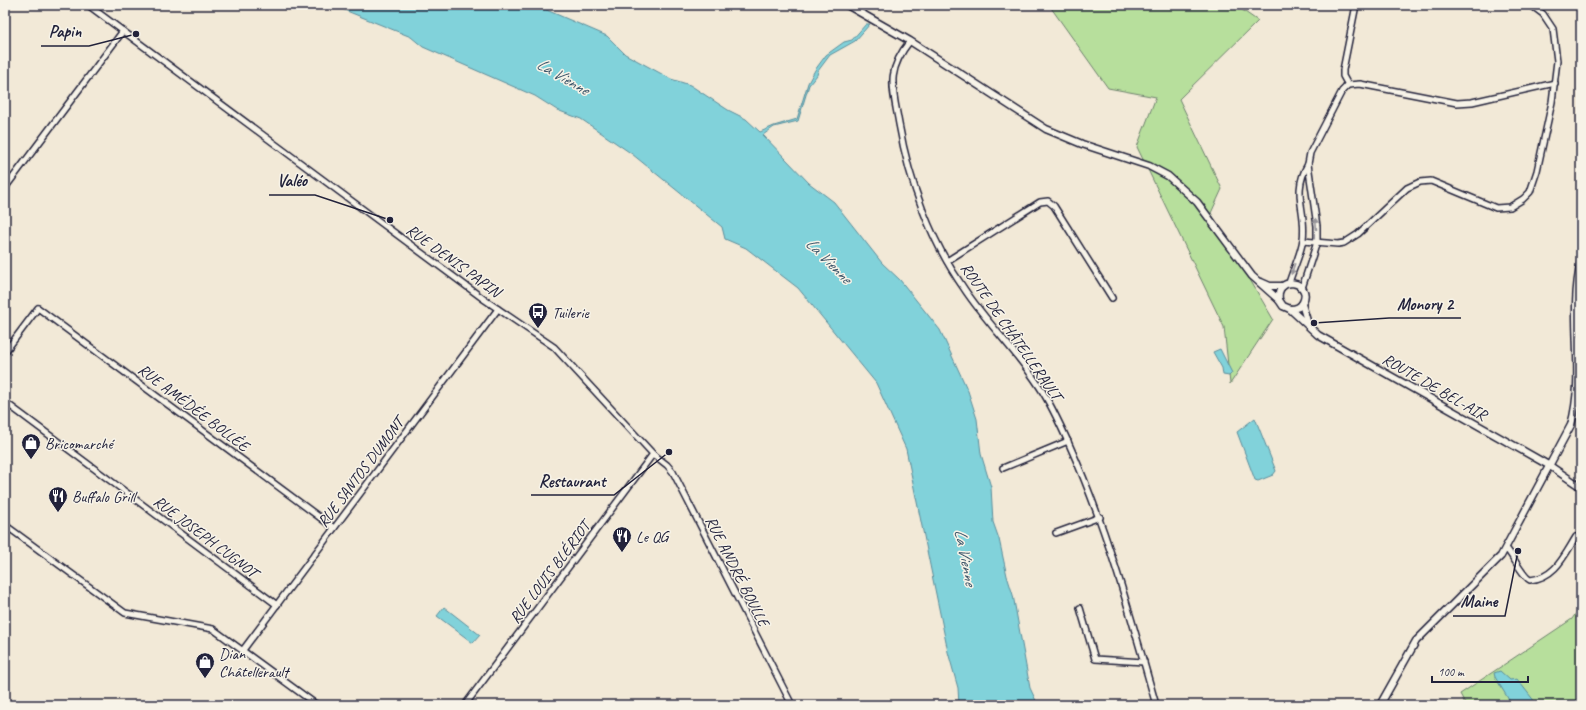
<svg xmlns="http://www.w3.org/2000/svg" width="1586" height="710" viewBox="0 0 1586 710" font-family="Caveat,sans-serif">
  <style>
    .green { fill: #b7df9c; stroke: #6c806c }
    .water { fill: #81d2da; stroke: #5b8c9a }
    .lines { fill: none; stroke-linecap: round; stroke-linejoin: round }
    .minor-casing { stroke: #22223b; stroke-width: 8 }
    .tertiary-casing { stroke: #22223b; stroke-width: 9 }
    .minor { stroke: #f7f3e8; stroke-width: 5 }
    .tertiary { stroke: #f7f3e8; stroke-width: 6 }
    .oneway { fill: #97959a }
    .labels { text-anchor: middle; stroke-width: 3; stroke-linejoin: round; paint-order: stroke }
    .street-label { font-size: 16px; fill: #22223b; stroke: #f7f3e8 }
    .poi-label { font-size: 16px; fill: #22223b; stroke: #f7f3e8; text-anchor: start }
    .water-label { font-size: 17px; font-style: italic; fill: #3e576b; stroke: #f7f3e8 }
    .leader { fill: none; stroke: #22223b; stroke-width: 1.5 }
    .callout-dot { fill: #22223b; stroke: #f7f3e8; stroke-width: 1.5 }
    .callout-label { font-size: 17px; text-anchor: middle; font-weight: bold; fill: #22223b; stroke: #f7f3e8; stroke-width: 3; stroke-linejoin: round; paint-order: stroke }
  </style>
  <rect width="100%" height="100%" fill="#f2e9d7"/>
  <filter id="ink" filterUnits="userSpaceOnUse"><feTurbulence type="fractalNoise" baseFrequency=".025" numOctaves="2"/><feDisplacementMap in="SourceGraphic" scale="8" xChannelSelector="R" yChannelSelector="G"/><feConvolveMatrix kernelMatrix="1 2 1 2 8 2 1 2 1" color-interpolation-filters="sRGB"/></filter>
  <g filter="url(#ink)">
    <!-- green -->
    <g class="green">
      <polygon points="1049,5 1235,5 1258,21 1179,99 1222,189 1211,213 1273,319 1230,384 1224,327 1137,147 1156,97 1108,88"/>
      <polygon points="1581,606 1581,698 1570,705 1466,705 1460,694 1572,619"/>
    </g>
    <!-- water -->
    <g class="water">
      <polygon points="332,5 535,5 607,36 625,54 671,79 690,85 728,110 746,119 760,132 774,126 797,119 808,83 815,70 826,55 844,42 852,40 866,24 870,24 855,41 830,55 818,71 817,75 809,85 798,121 774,127 763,135 809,183 834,202 882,263 900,280 940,330 968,391 977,419 981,454 991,487 993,522 999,539 1007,576 1013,595 1030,688 1038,705 959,705 958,688 948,652 906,449 876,383 798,288 746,248 725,239 722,227 632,154 581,119 557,110 535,96 423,47 411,37"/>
      <polygon points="1220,349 1232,373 1229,376 1223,375 1222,368 1213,352"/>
      <polygon points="1255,418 1276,471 1273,475 1258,481 1255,480 1237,432"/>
      <polygon points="444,607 480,635 473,643 437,616"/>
      <polygon points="1500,671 1510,680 1517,679 1535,702 1534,705 1512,705 1495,677 1494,673"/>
    </g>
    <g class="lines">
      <!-- minor casing -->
      <g class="minor-casing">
        <g id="minor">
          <polyline points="88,5 485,300 554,347 653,454 667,465 673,472 792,705"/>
          <path d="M910 41C885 72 893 89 899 124 909 182 931 242 965 290 987 323 1017 352 1039 386 1051 404 1060 424 1069 444 1107 528 1131 617 1156 705"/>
          <polyline points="1348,85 1343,76 1343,70 1356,5"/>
          <polyline points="5,188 123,31"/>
          <polyline points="1303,241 1338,244 1344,243 1358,234 1407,188 1420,182 1431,181 1496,208 1510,207 1523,199 1530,192 1537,171 1552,102 1557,61 1553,29 1543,14 1531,5"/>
          <polyline points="947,261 1040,202 1048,201 1054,206 1112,298"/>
          <path d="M1289 283C1293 269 1301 254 1303 239 1307 210 1291 194 1308 164"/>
          <polyline points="1302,288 1317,242 1317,226 1308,164 1310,153 1342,91 1348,85 1360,84 1457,103 1472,102 1555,83"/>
          <polyline points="5,352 38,308 334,528"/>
          <polyline points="5,402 277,605"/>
          <polyline points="1003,468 1068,441"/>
          <polyline points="5,525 125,613 213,629 317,705"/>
          <polyline points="1056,533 1100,517"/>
          <path d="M1506 548C1513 556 1523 577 1530 580 1555 578 1564 556 1576 537"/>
          <polyline points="1080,608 1095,659 1144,662"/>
          <polyline points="243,650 498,309"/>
          <polyline points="465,705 653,454"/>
        </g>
      </g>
      <!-- tertiary casing -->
      <g class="tertiary-casing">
        <g id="tertiary">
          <polyline points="847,5 910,41 1046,129 1082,144 1149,166 1168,176 1197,202 1252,276 1279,300 1283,306 1290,309 1318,335 1550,466 1581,487"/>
          <polyline points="1261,282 1270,286 1283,286"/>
          <path d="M1279 300C1275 274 1313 281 1303 302 1301 307 1296 309 1290 309"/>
          <polyline points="1302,304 1308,324"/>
          <path d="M1380 705 1416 641 1501 556 1571 425C1586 373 1568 316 1581 262"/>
        </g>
      </g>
      <!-- minor -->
      <use href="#minor" class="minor"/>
      <!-- tertiary -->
      <use href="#tertiary" class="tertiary"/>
    </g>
    <!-- one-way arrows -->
    <defs><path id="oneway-solid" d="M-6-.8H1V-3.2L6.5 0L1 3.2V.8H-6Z"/></defs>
    <g class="oneway">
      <use href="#oneway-solid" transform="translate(1316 224) rotate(-95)"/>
      <use href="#oneway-solid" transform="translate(1293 269) rotate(108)"/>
    </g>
  </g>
  <!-- icons -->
  <defs>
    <g id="bus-pin" transform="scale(1)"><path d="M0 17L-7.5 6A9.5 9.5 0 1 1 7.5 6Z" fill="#22223b" stroke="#f7f3e8"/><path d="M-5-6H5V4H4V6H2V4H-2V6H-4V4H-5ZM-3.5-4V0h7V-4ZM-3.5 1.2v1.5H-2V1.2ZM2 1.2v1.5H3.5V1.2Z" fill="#fff"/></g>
    <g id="shop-pin" transform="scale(1)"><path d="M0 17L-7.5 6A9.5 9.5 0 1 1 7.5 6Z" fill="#22223b" stroke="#f7f3e8"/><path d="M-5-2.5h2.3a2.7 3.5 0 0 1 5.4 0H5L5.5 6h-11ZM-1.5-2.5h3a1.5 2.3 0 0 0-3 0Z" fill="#fff"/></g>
    <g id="restaurant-pin" transform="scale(1)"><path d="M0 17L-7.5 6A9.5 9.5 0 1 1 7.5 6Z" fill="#22223b" stroke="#f7f3e8"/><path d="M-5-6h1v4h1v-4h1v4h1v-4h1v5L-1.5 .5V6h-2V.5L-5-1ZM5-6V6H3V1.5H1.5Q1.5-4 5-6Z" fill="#fff"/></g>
  </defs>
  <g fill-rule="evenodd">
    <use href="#bus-pin" x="538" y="312"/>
    <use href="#shop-pin" x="31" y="443"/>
    <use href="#restaurant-pin" x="58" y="496"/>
    <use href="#restaurant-pin" x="622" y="536"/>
    <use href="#shop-pin" x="205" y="662"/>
  </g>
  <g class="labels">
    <!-- street labels -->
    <g class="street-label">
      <text transform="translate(454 260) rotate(36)" y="6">RUE DENIS PAPIN</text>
      <text transform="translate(1012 331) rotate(55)" y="6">ROUTE DE CHÂTELLERAULT</text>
      <text transform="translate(1435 386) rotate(30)" y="6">ROUTE DE BEL-AIR</text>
      <text transform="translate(194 407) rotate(37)" y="6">RUE AMÉDÉE BOLLÉE</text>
      <text transform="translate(360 472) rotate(-53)" y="6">RUE SANTOS DUMONT</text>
      <text transform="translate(206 536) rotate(37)" y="6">RUE JOSEPH CUGNOT</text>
      <text transform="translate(738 571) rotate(63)" y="6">RUE ANDRÉ BOULLE</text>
      <text transform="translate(549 572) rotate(-53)" y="6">RUE LOUIS BLÉRIOT</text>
    </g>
    <!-- poi labels -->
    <g class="poi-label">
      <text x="552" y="318">Tuilerie</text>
      <text x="45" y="449">Bricomarché</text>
      <text x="72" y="502">Buffalo Grill</text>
      <text x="636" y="542">Le QG</text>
      <text x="219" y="659">Dian<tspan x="219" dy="18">Châtellerault</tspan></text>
    </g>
    <!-- water labels -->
    <g class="water-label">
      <text transform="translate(563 76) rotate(30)" y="6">La Vienne</text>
      <text transform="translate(829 260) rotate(45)" y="6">La Vienne</text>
      <text transform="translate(966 557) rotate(79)" y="6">La Vienne</text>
    </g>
  </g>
  <!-- callouts -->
  <path class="leader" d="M136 34L89 46H41M390 220L315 195H269M1314 323L1389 318H1461M669 452L614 495H531M1518 551L1505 616H1453"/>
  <g class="callout-dot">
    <circle cx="136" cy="34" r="4"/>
    <circle cx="390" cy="220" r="4"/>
    <circle cx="1314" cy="323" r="4"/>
    <circle cx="669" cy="452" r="4"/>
    <circle cx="1518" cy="551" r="4"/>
  </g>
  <g class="callout-label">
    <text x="65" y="37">Papin</text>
    <text x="292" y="186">Valéo</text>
    <text x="1425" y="310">Monory 2</text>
    <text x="572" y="487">Restaurant</text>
    <text x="1479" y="607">Maine</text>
  </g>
  <!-- margin -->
  <rect width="1586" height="710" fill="none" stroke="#f7f3e8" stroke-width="20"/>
  <rect x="10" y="10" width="1566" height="690" fill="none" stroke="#22223b" stroke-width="1.5" filter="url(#ink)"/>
  <!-- scale -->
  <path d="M1432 676v6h96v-6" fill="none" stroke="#22223b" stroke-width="2"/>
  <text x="1438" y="676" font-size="12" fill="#22223b" stroke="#f7f3e8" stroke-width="3" paint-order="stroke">100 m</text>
</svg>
